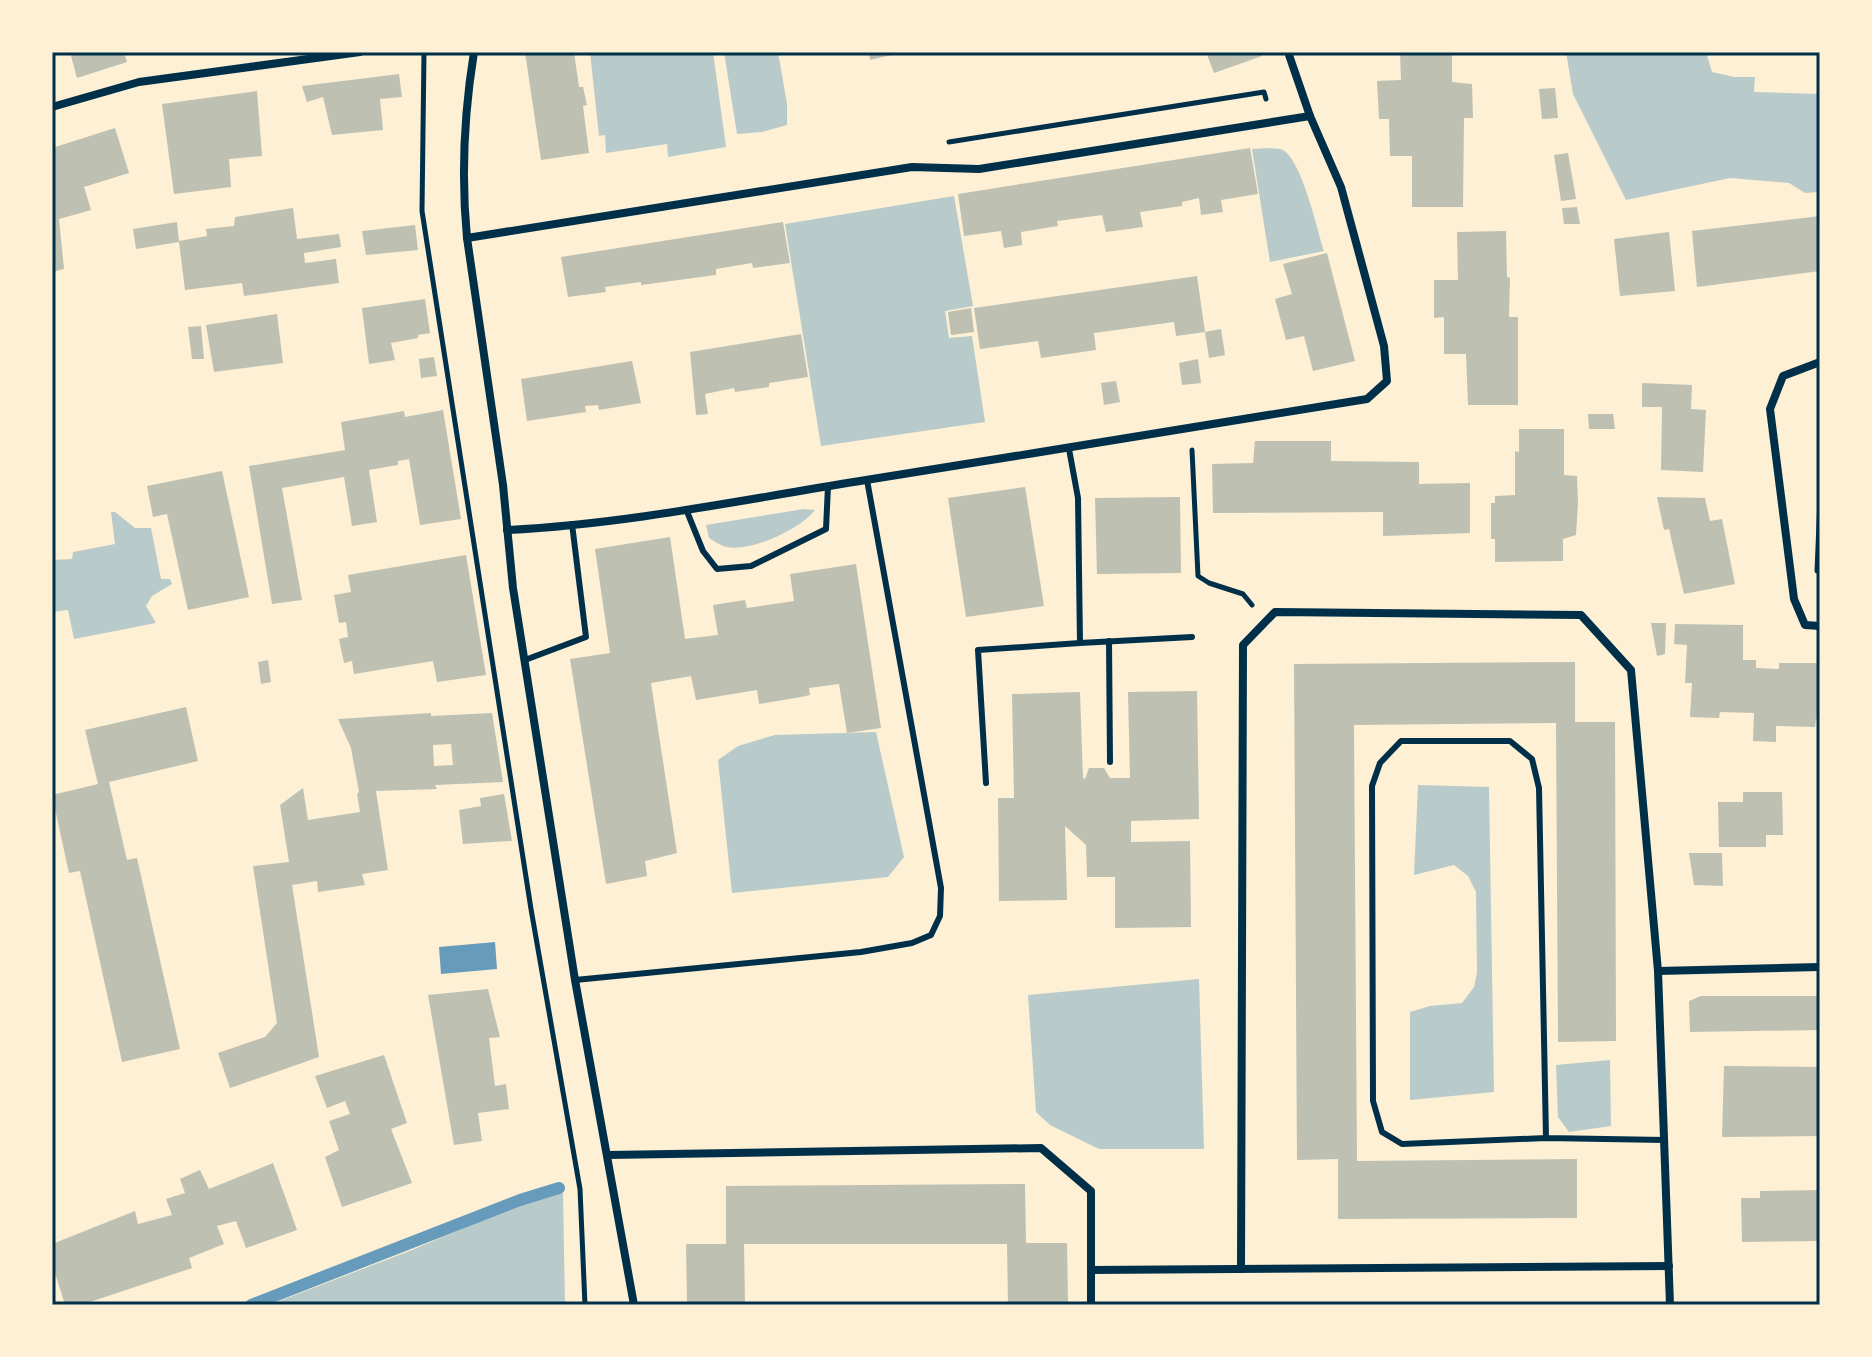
<svg xmlns="http://www.w3.org/2000/svg" width="1872" height="1357" viewBox="0 0 1872 1357" font-family="'Sofia Sans Condensed',sans-serif">
  <style>
    .green { fill: #b9caca }
    .water { fill: #669bbc }
    .lines { fill: none; stroke-linecap: round; stroke-linejoin: round }
    .stream { stroke: #669bbc; stroke-width: 12 }
    .building { fill: #bec0b2; fill-rule: evenodd }
    .path { stroke: #003049; stroke-width: 5 }
    .service { stroke: #003049; stroke-width: 6 }
    .minor { stroke: #003049; stroke-width: 8 }
    .neatline { fill: none; stroke: #003049; stroke-width: 3 }
  </style>
  <rect width="100%" height="100%" fill="#fdf0d5"/>
  <!-- green -->
  <g class="green">
    <polygon points="590,52 713,52 726,147 668,157 667,144 606,153 605,135 599,136"/>
    <polygon points="724,52 778,52 787,104 787,125 762,132 737,134"/>
    <polygon points="1566,52 1706,52 1712,72 1734,77 1755,77 1754,92 1820,94 1820,192 1805,193 1789,183 1730,178 1626,200 1573,94"/>
    <path d="M1270 148C1274 149 1279 148 1283 150 1302 161 1317 229 1324 251L1270 262 1252 149Z"/>
    <polygon points="954,196 973,306 945,311 949,338 972,336 985,422 821,446 785,224"/>
    <path d="M804 509 815 510C801 529 751 552 727 547 721 546 714 541 709 538L706 525Z"/>
    <polygon points="111,512 115,512 135,528 151,528 161,579 170,579 172,584 152,596 146,606 156,623 74,639 68,610 52,612 52,560 72,559 73,552 115,544"/>
    <polygon points="876,732 904,857 888,877 732,893 718,760 738,746 775,735"/>
    <polygon points="1418,785 1489,787 1494,1092 1410,1100 1410,1012 1430,1006 1462,1003 1474,987 1477,973 1476,892 1468,876 1454,865 1414,875"/>
    <polygon points="1199,979 1204,1149 1099,1149 1050,1125 1036,1112 1028,995"/>
    <polygon points="1610,1060 1611,1126 1569,1132 1558,1117 1556,1065"/>
    <polygon points="563,1193 565,1305 269,1305 412,1250 531,1200"/>
  </g>
  <!-- water -->
  <polygon class="water" points="495,942 497,969 441,974 439,947"/>
  <g class="lines">
    <!-- stream -->
    <polyline class="stream" points="251,1305 520,1200 559,1188"/>
  </g>
  <!-- building -->
  <g class="building">
    <polygon points="70,52 124,52 127,62 77,78"/>
    <polygon points="525,52 574,52 579,87 583,87 587,105 583,106 589,153 541,160"/>
    <polygon points="869,52 900,52 900,53 870,60"/>
    <polygon points="1206,52 1260,52 1262,56 1214,73"/>
    <polygon points="1400,52 1452,52 1452,82 1472,84 1473,118 1464,118 1463,207 1412,207 1412,156 1390,156 1389,119 1379,119 1377,81 1401,80"/>
    <polygon points="399,74 402,97 380,99 383,130 332,135 323,97 307,102 302,86"/>
    <polygon points="1555,88 1558,118 1542,119 1539,89"/>
    <polygon points="257,91 262,156 229,159 231,187 174,194 162,104"/>
    <polygon points="115,128 129,173 84,187 91,210 59,219 64,269 52,272 52,148"/>
    <polygon points="1250,148 1258,194 1221,200 1223,212 1201,215 1199,198 1182,202 1182,206 1140,212 1143,227 1106,232 1102,215 1057,221 1058,226 1021,232 1022,245 1004,248 1001,231 964,236 958,194"/>
    <polygon points="1568,153 1576,199 1561,201 1554,155"/>
    <polygon points="1577,207 1580,224 1564,224 1562,208"/>
    <polygon points="293,208 297,239 339,234 341,247 304,253 305,263 336,259 339,283 244,296 242,283 185,290 179,242 136,249 133,229 177,222 179,241 207,236 206,229 234,226 235,217"/>
    <polygon points="1820,216 1820,271 1697,287 1692,231"/>
    <polygon points="783,222 790,263 753,268 752,263 716,269 716,275 641,285 641,282 605,287 606,292 568,297 561,257"/>
    <polygon points="415,225 418,250 366,255 362,231"/>
    <polygon points="1506,231 1507,277 1510,278 1509,317 1518,317 1518,405 1468,405 1466,354 1444,354 1444,317 1434,318 1434,280 1458,280 1457,232"/>
    <polygon points="1669,232 1675,291 1620,296 1614,239"/>
    <polygon points="1327,253 1355,361 1313,371 1304,336 1286,340 1275,299 1292,294 1283,264"/>
    <polygon points="1197,276 1205,332 1221,329 1225,355 1209,358 1205,332 1176,336 1174,322 1094,333 1096,350 1041,358 1038,341 980,349 974,308"/>
    <polygon points="425,299 430,333 418,335 418,338 391,343 395,360 369,364 362,308"/>
    <polygon points="971,308 974,332 951,335 948,312"/>
    <polygon points="277,314 283,363 214,372 206,325"/>
    <polygon points="201,326 204,359 192,359 188,327"/>
    <polygon points="801,334 808,377 769,383 769,387 735,392 734,388 705,394 708,414 696,415 690,352"/>
    <polygon points="434,357 437,376 421,378 419,359"/>
    <polygon points="1198,359 1201,383 1182,385 1179,363"/>
    <polygon points="632,361 641,403 599,410 598,405 585,406 586,412 527,421 521,379"/>
    <polygon points="1116,381 1120,402 1104,405 1101,383"/>
    <polygon points="1642,383 1692,385 1691,409 1706,410 1703,472 1661,470 1662,407 1642,407"/>
    <polygon points="443,410 461,519 420,525 409,459 398,461 398,465 369,470 377,522 352,526 344,477 282,488 302,600 272,604 249,466 345,450 341,422 404,411 405,417"/>
    <polygon points="1588,414 1613,414 1615,429 1589,429"/>
    <polygon points="1519,429 1564,429 1564,475 1577,476 1578,503 1576,535 1563,539 1563,561 1495,562 1495,539 1491,539 1491,503 1495,503 1495,496 1515,495 1515,451 1519,452"/>
    <polygon points="1255,441 1331,441 1331,461 1419,462 1419,484 1470,483 1470,533 1383,536 1383,512 1213,513 1212,464 1253,463"/>
    <polygon points="222,471 249,597 188,610 167,514 153,517 147,486"/>
    <polygon points="1025,487 1044,606 966,617 948,498"/>
    <polygon points="1180,497 1181,573 1097,574 1095,498"/>
    <polygon points="1657,497 1705,498 1710,521 1722,519 1735,584 1684,594 1669,529 1664,530"/>
    <polygon points="670,537 685,639 718,635 713,605 745,600 747,608 794,601 790,574 856,564 881,728 847,733 839,684 809,688 810,695 801,697 759,704 757,690 696,700 691,676 651,683 677,853 645,861 647,876 606,884 570,659 610,653 595,549"/>
    <polygon points="466,555 486,675 437,682 433,661 354,674 352,661 344,663 339,639 348,637 346,622 339,623 334,595 351,592 348,575"/>
    <polygon points="1651,623 1666,623 1665,654 1657,656"/>
    <polygon points="1675,624 1743,625 1743,660 1756,660 1756,668 1779,669 1779,663 1820,663 1820,719 1816,719 1815,727 1776,726 1776,742 1753,741 1754,713 1720,712 1719,718 1690,717 1692,683 1685,683 1687,645 1674,644"/>
    <polygon points="268,660 271,682 261,684 258,662"/>
    <polygon points="1575,662 1575,722 1615,722 1616,1041 1558,1042 1556,723 1354,725 1357,1161 1577,1159 1577,1218 1338,1219 1338,1159 1297,1160 1294,664"/>
    <polygon points="1197,691 1199,819 1131,821 1131,842 1190,841 1191,927 1115,928 1115,877 1087,877 1086,845 1065,826 1067,900 999,901 998,798 1014,798 1012,694 1080,692 1083,778 1085,779 1089,768 1104,768 1110,778 1130,778 1128,692"/>
    <polygon points="186,707 198,761 109,782 127,860 137,858 180,1049 122,1062 80,871 69,873 52,795 98,784 85,730"/>
    <path d="M431 713V716L492 713 503 782 435 785 437 789 376 791 388 870 362 874 365 885 318 892 317 881 292 885 319 1057 230 1088 218 1053 265 1037 277 1023 253 866 289 862 280 805 303 788 308 820 360 812 357 794 359 792 351 748 338 719ZM451 744 453 765 434 766 433 745Z"/>
    <polygon points="1743,792 1782,792 1783,835 1766,835 1766,847 1719,847 1718,802 1743,802"/>
    <polygon points="504,794 512,841 463,844 459,810 481,806 480,798"/>
    <polygon points="1689,853 1722,853 1723,886 1694,885"/>
    <polygon points="488,989 500,1037 489,1038 495,1086 506,1084 509,1109 478,1113 482,1141 454,1145 428,995"/>
    <polygon points="1701,996 1820,996 1820,1030 1690,1032 1689,1001"/>
    <polygon points="384,1055 407,1123 391,1129 412,1183 342,1207 325,1157 339,1150 329,1121 350,1114 345,1101 327,1108 315,1076"/>
    <polygon points="1724,1066 1820,1067 1820,1136 1722,1137"/>
    <polygon points="273,1163 297,1230 246,1248 236,1221 217,1226 224,1244 189,1258 192,1268 81,1305 65,1305 52,1263 52,1244 135,1211 138,1224 172,1215 166,1199 185,1193 180,1179 200,1170 209,1189"/>
    <polygon points="1025,1184 1026,1243 1067,1243 1068,1305 1008,1305 1007,1244 744,1244 745,1305 687,1305 686,1244 726,1244 726,1186"/>
    <polygon points="1820,1190 1820,1241 1742,1242 1741,1198 1760,1198 1760,1191"/>
  </g>
  <g class="lines">
    <!-- path -->
    <g class="path">
      <polyline points="424,52 422,211 531,909 580,1189 585,1305"/>
      <polyline points="949,142 1264,92 1266,99"/>
      <polyline points="1192,450 1198,576 1209,583 1243,594 1252,605"/>
      <polyline points="1817,571 1820,500"/>
    </g>
    <!-- service -->
    <g class="service">
      <polyline points="686,509 703,551 717,569 751,566 826,529 828,486"/>
      <polyline points="1109,641 1110,762"/>
      <polyline points="1080,643 1192,637"/>
      <polyline points="525,660 586,637 572,524"/>
      <polyline points="986,783 978,650 1080,643 1078,498 1069,449"/>
      <polyline points="575,980 861,952 912,943 931,935 940,916 941,888 867,480"/>
      <polyline points="1546,1138 1539,788 1532,759 1510,741 1401,741 1380,763 1372,786 1373,1101 1382,1132 1402,1144 1546,1138 1665,1140"/>
    </g>
    <!-- minor -->
    <g class="minor">
      <path d="M474 52C464 114 461 176 467 238L503 485 513 588 575 980 634 1305"/>
      <polyline points="52,107 139,82 360,52"/>
      <polyline points="467,238 912,167 979,169 1310,116"/>
      <polyline points="1820,362 1783,376 1770,409 1794,599 1805,625 1820,626"/>
      <path d="M507 530C627 524 747 499 866 480 1033 453 1200 427 1367 399L1387 381 1384 346 1341 187 1310 116 1288 52"/>
      <polyline points="1658,971 1820,967"/>
      <polyline points="608,1155 1041,1148 1091,1191 1091,1305"/>
      <polyline points="1241,1269 1243,645 1275,612 1581,615 1631,670 1658,971 1670,1305"/>
      <polyline points="1091,1270 1669,1266"/>
    </g>
  </g>
  <!-- border -->
  <rect width="1872" height="1357" fill="none" stroke="#fdf0d5" stroke-width="108"/>
  <rect x="54" y="54" width="1764" height="1249" class="neatline"/>
</svg>
